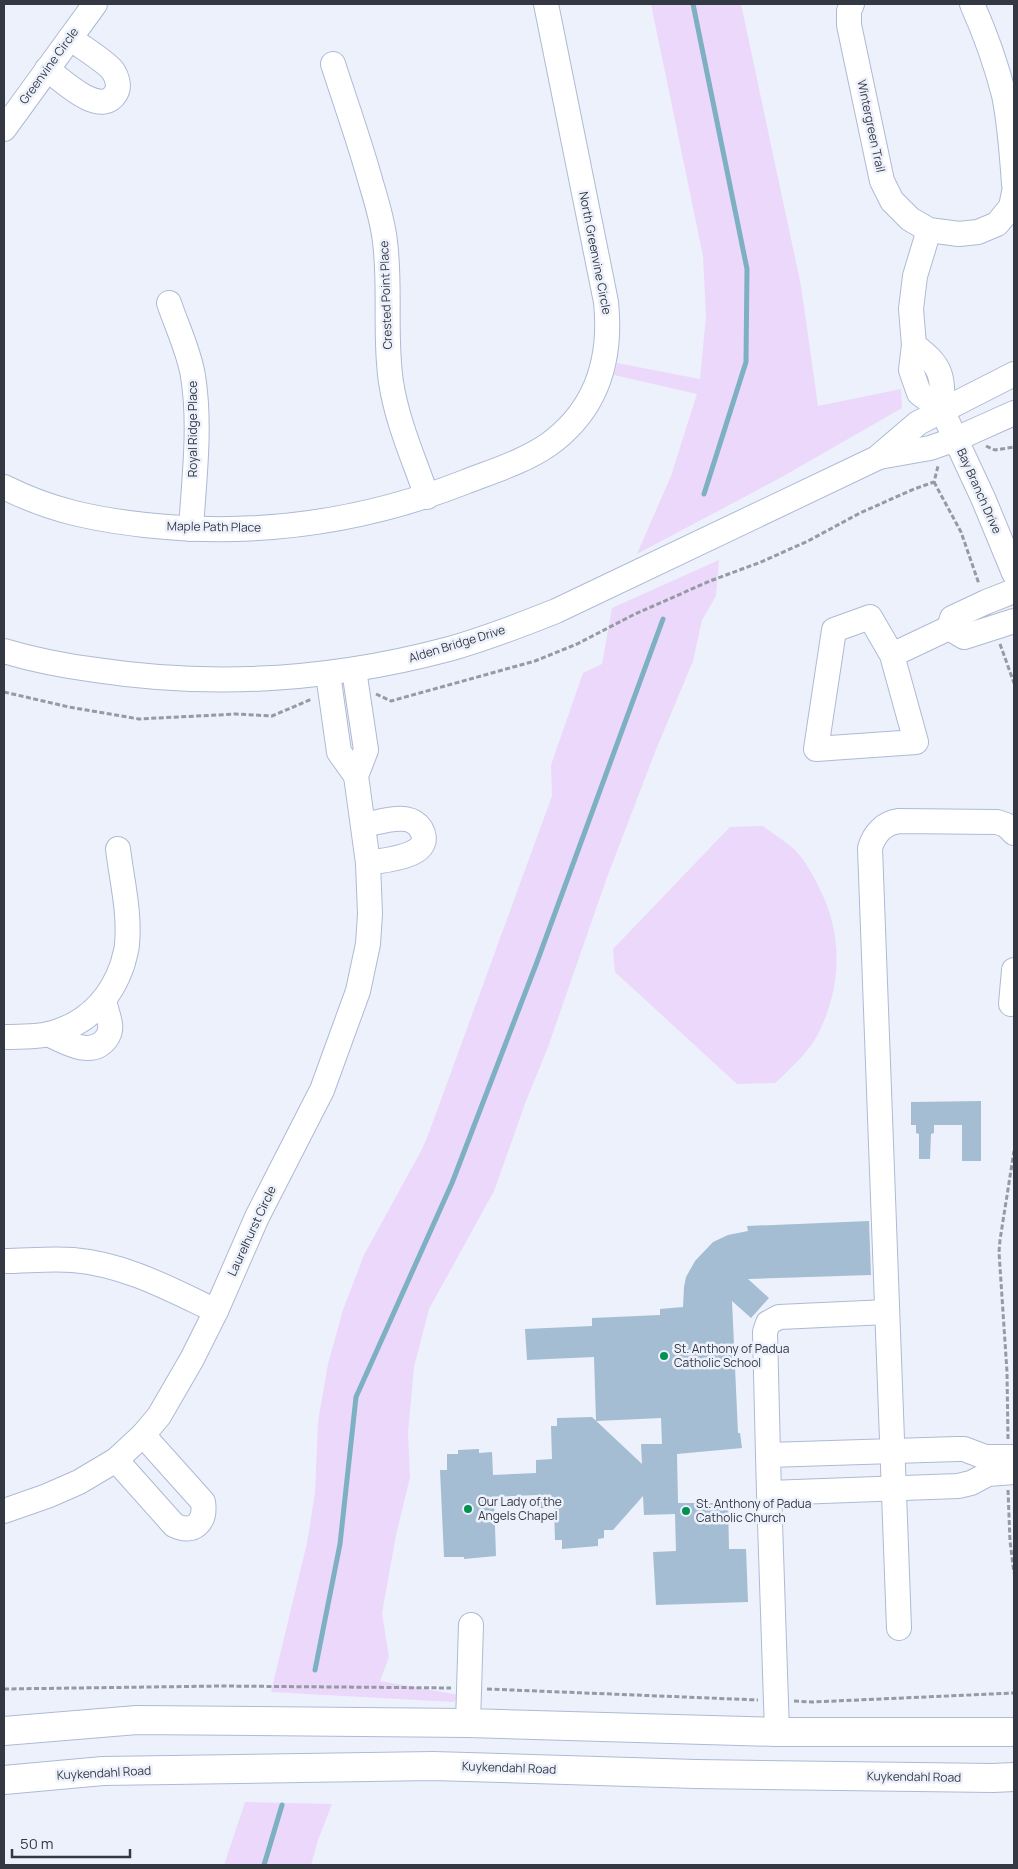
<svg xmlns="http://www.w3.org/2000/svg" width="1018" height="1869" viewBox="0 0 1018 1869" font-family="Manrope,sans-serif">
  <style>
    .green { fill: #ecd8fa }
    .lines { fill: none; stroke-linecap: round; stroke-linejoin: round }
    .stream { stroke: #7cb0c2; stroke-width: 5 }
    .building { fill: #a5bdd2 }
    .minor-casing { stroke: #aebad4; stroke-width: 26 }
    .major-casing { stroke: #aebad4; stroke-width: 30 }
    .path { stroke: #959aa5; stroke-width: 3; stroke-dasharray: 5 2.5; stroke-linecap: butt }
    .minor { stroke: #fff; stroke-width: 24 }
    .major { stroke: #fff; stroke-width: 28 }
    .poi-dot { fill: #049150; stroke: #ecf1fc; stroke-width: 2 }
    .labels { text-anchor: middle; stroke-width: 5; stroke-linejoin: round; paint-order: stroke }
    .street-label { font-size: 12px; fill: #333843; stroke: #ecf1fc }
    .poi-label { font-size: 12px; fill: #333843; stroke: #ecf1fc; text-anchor: start }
  </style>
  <rect width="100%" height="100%" fill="#ecf1fc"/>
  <!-- green -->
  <g class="green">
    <polygon points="651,4 741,4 801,286 818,406 901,389 902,408 780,478 637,554 671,476 697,394 614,375 617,363 700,379 706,316 703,256"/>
    <polygon points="719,560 716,596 702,620 693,661 655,752 606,880 548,1047 526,1101 494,1191 429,1309 414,1367 408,1433 410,1477 396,1535 382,1613 389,1657 380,1681 459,1695 454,1702 271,1692 307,1543 315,1493 318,1422 328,1364 343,1310 364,1255 421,1151 427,1138 552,796 551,765 583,673 602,664 612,608"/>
    <path d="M763 826C773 834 785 841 794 849 807 862 816 881 824 898 843 942 840 991 818 1034 808 1053 790 1069 775 1083L737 1084 615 972 613 949 730 827Z"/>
    <polygon points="245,1802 332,1804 318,1840 311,1865 224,1865"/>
  </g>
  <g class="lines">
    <!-- stream -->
    <g class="stream">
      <polyline points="693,4 747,269 746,362 704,494"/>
      <polyline points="315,1670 340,1544 356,1397 452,1183 537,962 663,619"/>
      <polyline points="264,1865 282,1805"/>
    </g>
  </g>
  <!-- building -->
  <g class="building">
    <polygon points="981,1101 981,1161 962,1161 962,1125 934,1125 934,1133 931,1134 930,1159 919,1159 919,1134 916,1133 916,1125 911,1125 911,1102"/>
    <polygon points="869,1221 871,1275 748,1279 769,1298 751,1318 732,1301 738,1433 740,1433 742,1448 677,1454 678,1503 728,1503 729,1549 746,1549 748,1602 656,1605 653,1552 676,1551 675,1514 644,1515 643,1496 613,1530 604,1530 604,1538 598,1539 598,1546 562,1549 562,1540 555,1540 554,1508 537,1508 537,1495 494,1497 496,1556 464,1559 464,1557 444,1557 440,1470 447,1470 447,1454 458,1454 458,1450 479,1449 479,1453 492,1452 493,1475 536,1473 536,1460 552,1459 551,1426 557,1426 557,1418 592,1417 642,1464 641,1444 662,1444 661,1418 596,1421 594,1357 527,1360 525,1329 592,1326 592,1318 660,1315 660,1309 683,1307 684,1287 686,1277 695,1261 713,1242 728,1235 748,1231 747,1226"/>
  </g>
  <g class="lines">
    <!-- minor casing -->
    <g class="minor-casing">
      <g id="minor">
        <polyline points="852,4 849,11 849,25 882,181 892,201 910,219 929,230 959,234 978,232 997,224 1011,207 1014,192"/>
        <path d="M972 4C985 33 996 64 1004 95 1010 124 1012 155 1014 184"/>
        <path d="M333 64C346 104 360 143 371 183 377 203 383 222 385 242 391 288 384 336 391 382 397 422 414 459 427 497"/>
        <path d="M47 69C62 80 101 119 116 93 120 86 117 77 113 71 107 62 80 46 70 38"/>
        <polyline points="4,129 95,4"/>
        <polyline points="929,230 915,276 911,309 914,345 911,370 919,393 942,410 983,498 1014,573"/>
        <path d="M169 303C177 327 189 351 193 376 201 426 194 479 191 529"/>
        <path d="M914 345C943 367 943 376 942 410"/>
        <polyline points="879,457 930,448 956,439 1014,413"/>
        <path d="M4 487C52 511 93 519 145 525 254 537 363 522 465 482 493 471 523 462 548 445 597 410 612 360 606 302L546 4"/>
        <polyline points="1014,591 986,602 952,618 949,628 964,637 1014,621"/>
        <path d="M4 651C34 660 65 666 96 670 215 688 333 680 449 649 485 639 521 625 556 611L877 458 918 423 1014 374"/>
        <polyline points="892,655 870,617 834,630 816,749 916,742 892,655 949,628"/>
        <polyline points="328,674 339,752 356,776"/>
        <path d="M363 825C376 823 392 817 405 819 412 820 418 824 421 829 437 857 383 860 368 863"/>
        <polyline points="1011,1004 1014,970"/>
        <path d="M48 1034C65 1042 91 1058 106 1039 109 1035 111 1030 110 1024 109 1017 106 1009 104 1001"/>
        <path d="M4 1037C18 1037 35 1037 49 1034 87 1024 111 999 123 963 124 957 127 950 127 944 130 913 122 881 118 849"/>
        <path d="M4 1261C26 1261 50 1258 73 1260 124 1264 170 1289 216 1311"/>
        <polyline points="768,1455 765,1332 768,1323 779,1317 887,1312"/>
        <path d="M116 1460 174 1525C194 1535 206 1522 203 1502L143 1435"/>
        <polyline points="769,1493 768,1455 957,1449 964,1449 985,1457 1014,1457"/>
        <polyline points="4,1511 47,1496 79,1482 116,1460 143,1435 159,1416 192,1359 216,1311 257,1217 322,1090 358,991 368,944 370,914 368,863 356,776 366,750 354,670"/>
        <path d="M899 1628 870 848C874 834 884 823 899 821L997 822 1006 825 1014 833"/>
        <polyline points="468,1723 471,1625"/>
        <polyline points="777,1732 769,1493 958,1486 971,1483 988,1474 1014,1472"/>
      </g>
    </g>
    <!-- major casing -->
    <g class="major-casing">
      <g id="major">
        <polyline points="4,1731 137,1720 468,1723 777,1732 1014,1732"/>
        <polyline points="4,1780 103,1771 433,1766 696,1774 993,1778 1014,1777"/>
      </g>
    </g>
    <!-- path -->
    <g class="path">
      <polyline points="986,446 995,450 1014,447"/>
      <polyline points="934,482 961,532 979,584"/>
      <polyline points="1000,644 1014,683"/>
      <polyline points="4,692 69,707 139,719 236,714 272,716 312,699"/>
      <polyline points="376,694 391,701 535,661 577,644 635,614 710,581 761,562 808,541 860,513 914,489 934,482 938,466"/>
      <polyline points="1008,1439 1007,1372 999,1252 1000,1240 1014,1151"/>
      <polyline points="1008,1490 1010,1541 1014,1573"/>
      <polyline points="4,1689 222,1686 451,1688"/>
      <polyline points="487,1689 758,1700"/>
      <polyline points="794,1701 812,1702 1014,1693"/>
    </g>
    <!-- minor -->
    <use href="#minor" class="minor"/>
    <!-- major -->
    <use href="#major" class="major"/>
  </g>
  <!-- markers -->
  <g class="poi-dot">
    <circle cx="664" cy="1356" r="5"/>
    <circle cx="468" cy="1509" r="5"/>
    <circle cx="686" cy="1511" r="5"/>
  </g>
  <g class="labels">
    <!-- street labels -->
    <g class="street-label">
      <text transform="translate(49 66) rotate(-54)" y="4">Greenvine Circle</text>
      <text transform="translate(871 126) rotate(78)" y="4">Wintergreen Trail</text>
      <text transform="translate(595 253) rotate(79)" y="4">North Greenvine Circle</text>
      <text transform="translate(386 295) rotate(-92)" y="4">Crested Point Place</text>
      <text transform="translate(193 429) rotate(-90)" y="4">Royal Ridge Place</text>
      <text transform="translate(979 491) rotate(66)" y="4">Bay Branch Drive</text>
      <text transform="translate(214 527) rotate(1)" y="4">Maple Path Place</text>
      <text transform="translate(457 644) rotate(-17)" y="4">Alden Bridge Drive</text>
      <text transform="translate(252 1231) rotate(-65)" y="4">Laurelhurst Circle</text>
      <text transform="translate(509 1768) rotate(2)" y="4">Kuykendahl Road</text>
      <text transform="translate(104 1773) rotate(-3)" y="4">Kuykendahl Road</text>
      <text transform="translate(914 1777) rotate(1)" y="4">Kuykendahl Road</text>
    </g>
    <!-- poi labels -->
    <g class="poi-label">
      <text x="674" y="1353">St. Anthony of Padua<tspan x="674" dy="14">Catholic School</tspan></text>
      <text x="478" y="1506">Our Lady of the<tspan x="478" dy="14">Angels Chapel</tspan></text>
      <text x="696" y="1508">St. Anthony of Padua<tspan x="696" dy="14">Catholic Church</tspan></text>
    </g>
  </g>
  <!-- border -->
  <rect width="1018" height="1869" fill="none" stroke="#333843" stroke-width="10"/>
  <!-- scale -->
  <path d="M12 1849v8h118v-8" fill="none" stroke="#333843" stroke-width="2.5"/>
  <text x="20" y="1849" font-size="15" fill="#333843" stroke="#ecf1fc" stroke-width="4" paint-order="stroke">50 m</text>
</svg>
